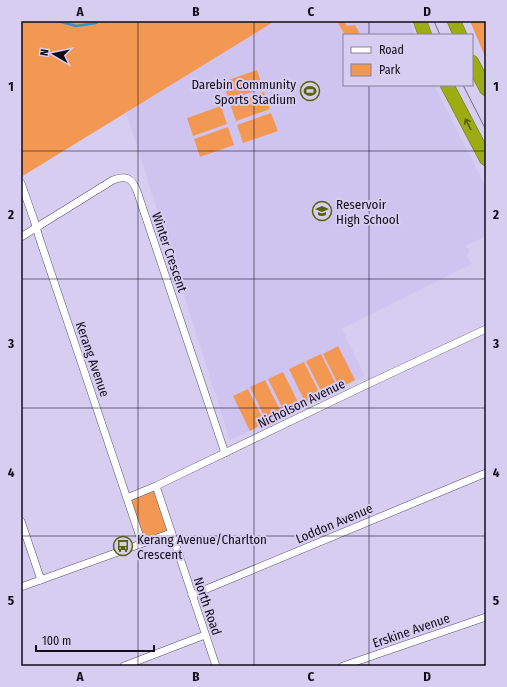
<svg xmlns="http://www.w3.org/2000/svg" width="507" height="687" viewBox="0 0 507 687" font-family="'Fira Sans Condensed',sans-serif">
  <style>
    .built { fill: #cfc4f0 }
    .green { fill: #f29853 }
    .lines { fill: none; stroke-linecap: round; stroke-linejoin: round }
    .stream { stroke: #2698d0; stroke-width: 2.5 }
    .street-casing { stroke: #5b5271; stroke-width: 8 }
    .highway-casing { stroke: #6b7415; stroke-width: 14 }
    .street { stroke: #fff; stroke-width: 7 }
    .highway { stroke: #9cac13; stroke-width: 13 }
    .tram { stroke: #726c84; stroke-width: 1 }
    .oneway { stroke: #565c16 }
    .grid { fill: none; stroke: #100d19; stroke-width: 1; stroke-opacity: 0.55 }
    .labels { text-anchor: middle; stroke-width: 4; stroke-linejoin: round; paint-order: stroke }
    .poi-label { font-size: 13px; fill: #100d19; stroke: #d6cdf1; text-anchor: start }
    .street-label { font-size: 13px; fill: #100d19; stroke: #d6cdf1 }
    .neatline { fill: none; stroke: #100d19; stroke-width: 1.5 }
    .grid-label { font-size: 13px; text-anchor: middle; font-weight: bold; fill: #100d19 }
  </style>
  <rect width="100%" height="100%" fill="#d6cdf1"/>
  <!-- built -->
  <polygon class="built" points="270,21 410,21 415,35 344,35 344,85 434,85 486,187 486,236 465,246 470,250 467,256 472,264 342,329 365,376 230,440 126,112"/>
  <!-- green -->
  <g class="green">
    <polygon points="21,21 275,21 21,177"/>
    <polygon points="337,21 344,21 347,26 355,25 361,35 345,35"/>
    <polygon points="470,21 486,21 486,59"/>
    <polygon points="257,70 263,88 229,100 223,82"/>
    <polygon points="264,92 270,109 236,121 230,104"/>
    <polygon points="221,106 227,124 193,136 187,118"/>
    <polygon points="271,113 278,131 243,143 237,125"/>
    <polygon points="228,127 234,145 200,157 194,139"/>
    <polygon points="338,346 355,380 340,388 323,354"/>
    <polygon points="321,354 338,388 323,395 306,361"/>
    <polygon points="304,362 321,396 306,404 289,369"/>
    <polygon points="283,372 300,406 285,413 268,379"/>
    <polygon points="265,380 282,414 267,422 250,387"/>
    <polygon points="248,389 265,423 250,431 233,396"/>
    <polygon points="156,486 171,533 142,543 127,498"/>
  </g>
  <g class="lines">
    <!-- stream -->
    <polyline class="stream" points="58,21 76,26 96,23 99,21"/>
    <!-- street casing -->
    <g class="street-casing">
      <g id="street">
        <polyline points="21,183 34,220 39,237 142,543"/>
        <path d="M21 237 113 180C126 175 132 178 137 191L225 453"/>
        <polyline points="156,486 216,666"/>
        <polyline points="127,498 156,486 364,386 486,329"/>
        <polyline points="21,521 41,580"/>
        <polyline points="21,587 171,533"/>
        <polyline points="192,595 486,473"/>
        <polyline points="124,666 205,635"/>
        <polyline points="343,666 486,617"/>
      </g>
    </g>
    <!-- highway casing -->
    <g class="highway-casing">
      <g id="highway">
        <polyline points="420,21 425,35"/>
        <polyline points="454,21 460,35"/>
        <polyline points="472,62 486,89"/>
        <polyline points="447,85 486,159"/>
      </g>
    </g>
    <!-- street -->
    <use href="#street" class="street"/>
    <!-- highway -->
    <use href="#highway" class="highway"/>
    <!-- tram -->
    <g class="tram">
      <polyline points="434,21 440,35"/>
      <polyline points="463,85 486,130"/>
    </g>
  </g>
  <!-- one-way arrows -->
  <defs><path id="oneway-shaft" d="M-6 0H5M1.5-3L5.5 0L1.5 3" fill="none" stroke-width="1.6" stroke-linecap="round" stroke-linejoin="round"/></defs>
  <use class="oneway" href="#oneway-shaft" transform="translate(468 124) rotate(-117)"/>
  <!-- grid -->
  <path class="grid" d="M138 21V666M254 21V666M369 21V35M369 85V666M21 151H486M21 279H486M21 408H486M21 536H486"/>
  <!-- icons -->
  <defs>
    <g id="stadium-ring" transform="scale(1)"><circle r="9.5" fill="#d6cdf1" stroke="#596303" stroke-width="1.5"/><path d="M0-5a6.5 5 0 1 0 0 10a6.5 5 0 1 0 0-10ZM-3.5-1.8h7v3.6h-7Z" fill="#596303"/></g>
    <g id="school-ring" transform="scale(1)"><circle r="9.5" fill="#d6cdf1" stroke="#596303" stroke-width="1.5"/><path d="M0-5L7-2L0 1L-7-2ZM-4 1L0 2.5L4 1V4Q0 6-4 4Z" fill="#596303"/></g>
    <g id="bus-ring" transform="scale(1)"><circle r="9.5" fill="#d6cdf1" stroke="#596303" stroke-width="1.5"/><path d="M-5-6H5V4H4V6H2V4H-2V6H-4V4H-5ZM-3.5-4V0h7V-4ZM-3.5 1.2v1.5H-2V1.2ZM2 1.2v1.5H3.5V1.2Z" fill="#596303"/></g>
  </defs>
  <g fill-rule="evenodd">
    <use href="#stadium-ring" x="310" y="91"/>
    <use href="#school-ring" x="322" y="211"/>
    <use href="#bus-ring" x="123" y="546"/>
  </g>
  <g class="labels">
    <!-- poi labels -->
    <g class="poi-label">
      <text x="296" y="89" text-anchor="end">Darebin Community<tspan x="296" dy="15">Sports Stadium</tspan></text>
      <text x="336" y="209">Reservoir<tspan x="336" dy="15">High School</tspan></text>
      <text x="137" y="544">Kerang Avenue/Charlton<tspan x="137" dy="15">Crescent</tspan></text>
    </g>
    <!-- street labels -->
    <g class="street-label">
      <text transform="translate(170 252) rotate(71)" y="5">Winter Crescent</text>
      <text transform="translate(93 359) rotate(71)" y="5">Kerang Avenue</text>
      <text transform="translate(301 403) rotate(-26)" y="5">Nicholson Avenue</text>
      <text transform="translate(334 523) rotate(-23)" y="5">Loddon Avenue</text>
      <text transform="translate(208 606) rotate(71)" y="5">North Road</text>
      <text transform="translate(411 630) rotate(-19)" y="5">Erskine Avenue</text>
    </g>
  </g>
  <!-- border -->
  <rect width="507" height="687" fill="none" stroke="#d6cdf1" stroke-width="44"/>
  <!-- legend -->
  <rect x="343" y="34" width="130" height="52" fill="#d6cdf1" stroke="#87809b"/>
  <rect x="351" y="47" width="20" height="6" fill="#ffffff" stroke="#87809b"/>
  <text x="379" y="54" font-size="12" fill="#100d19">Road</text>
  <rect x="351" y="64" width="20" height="12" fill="#f29853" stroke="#87809b"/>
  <text x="379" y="74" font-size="12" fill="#100d19">Park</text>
  <!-- north arrow -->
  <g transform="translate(54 54) rotate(279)" stroke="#d6cdf1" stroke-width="3" paint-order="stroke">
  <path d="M0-3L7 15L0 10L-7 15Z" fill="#100d19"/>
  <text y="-6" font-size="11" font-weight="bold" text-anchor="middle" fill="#100d19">N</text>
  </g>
  <!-- scale -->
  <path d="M36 645v6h118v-6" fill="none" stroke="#100d19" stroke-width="2"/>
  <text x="42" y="645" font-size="12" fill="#100d19" stroke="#d6cdf1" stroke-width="3" paint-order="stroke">100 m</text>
  <rect x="22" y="22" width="463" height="643" class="neatline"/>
  <g class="grid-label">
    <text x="80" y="16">A</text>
    <text x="196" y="16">B</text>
    <text x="311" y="16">C</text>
    <text x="427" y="16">D</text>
    <text x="11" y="91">1</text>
    <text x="496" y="91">1</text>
    <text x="11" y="219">2</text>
    <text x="496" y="219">2</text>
    <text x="11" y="348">3</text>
    <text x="496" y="348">3</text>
    <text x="11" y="477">4</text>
    <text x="496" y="477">4</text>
    <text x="11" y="605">5</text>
    <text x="496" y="605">5</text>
    <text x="80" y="681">A</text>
    <text x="196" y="681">B</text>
    <text x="311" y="681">C</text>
    <text x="427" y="681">D</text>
  </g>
</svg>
